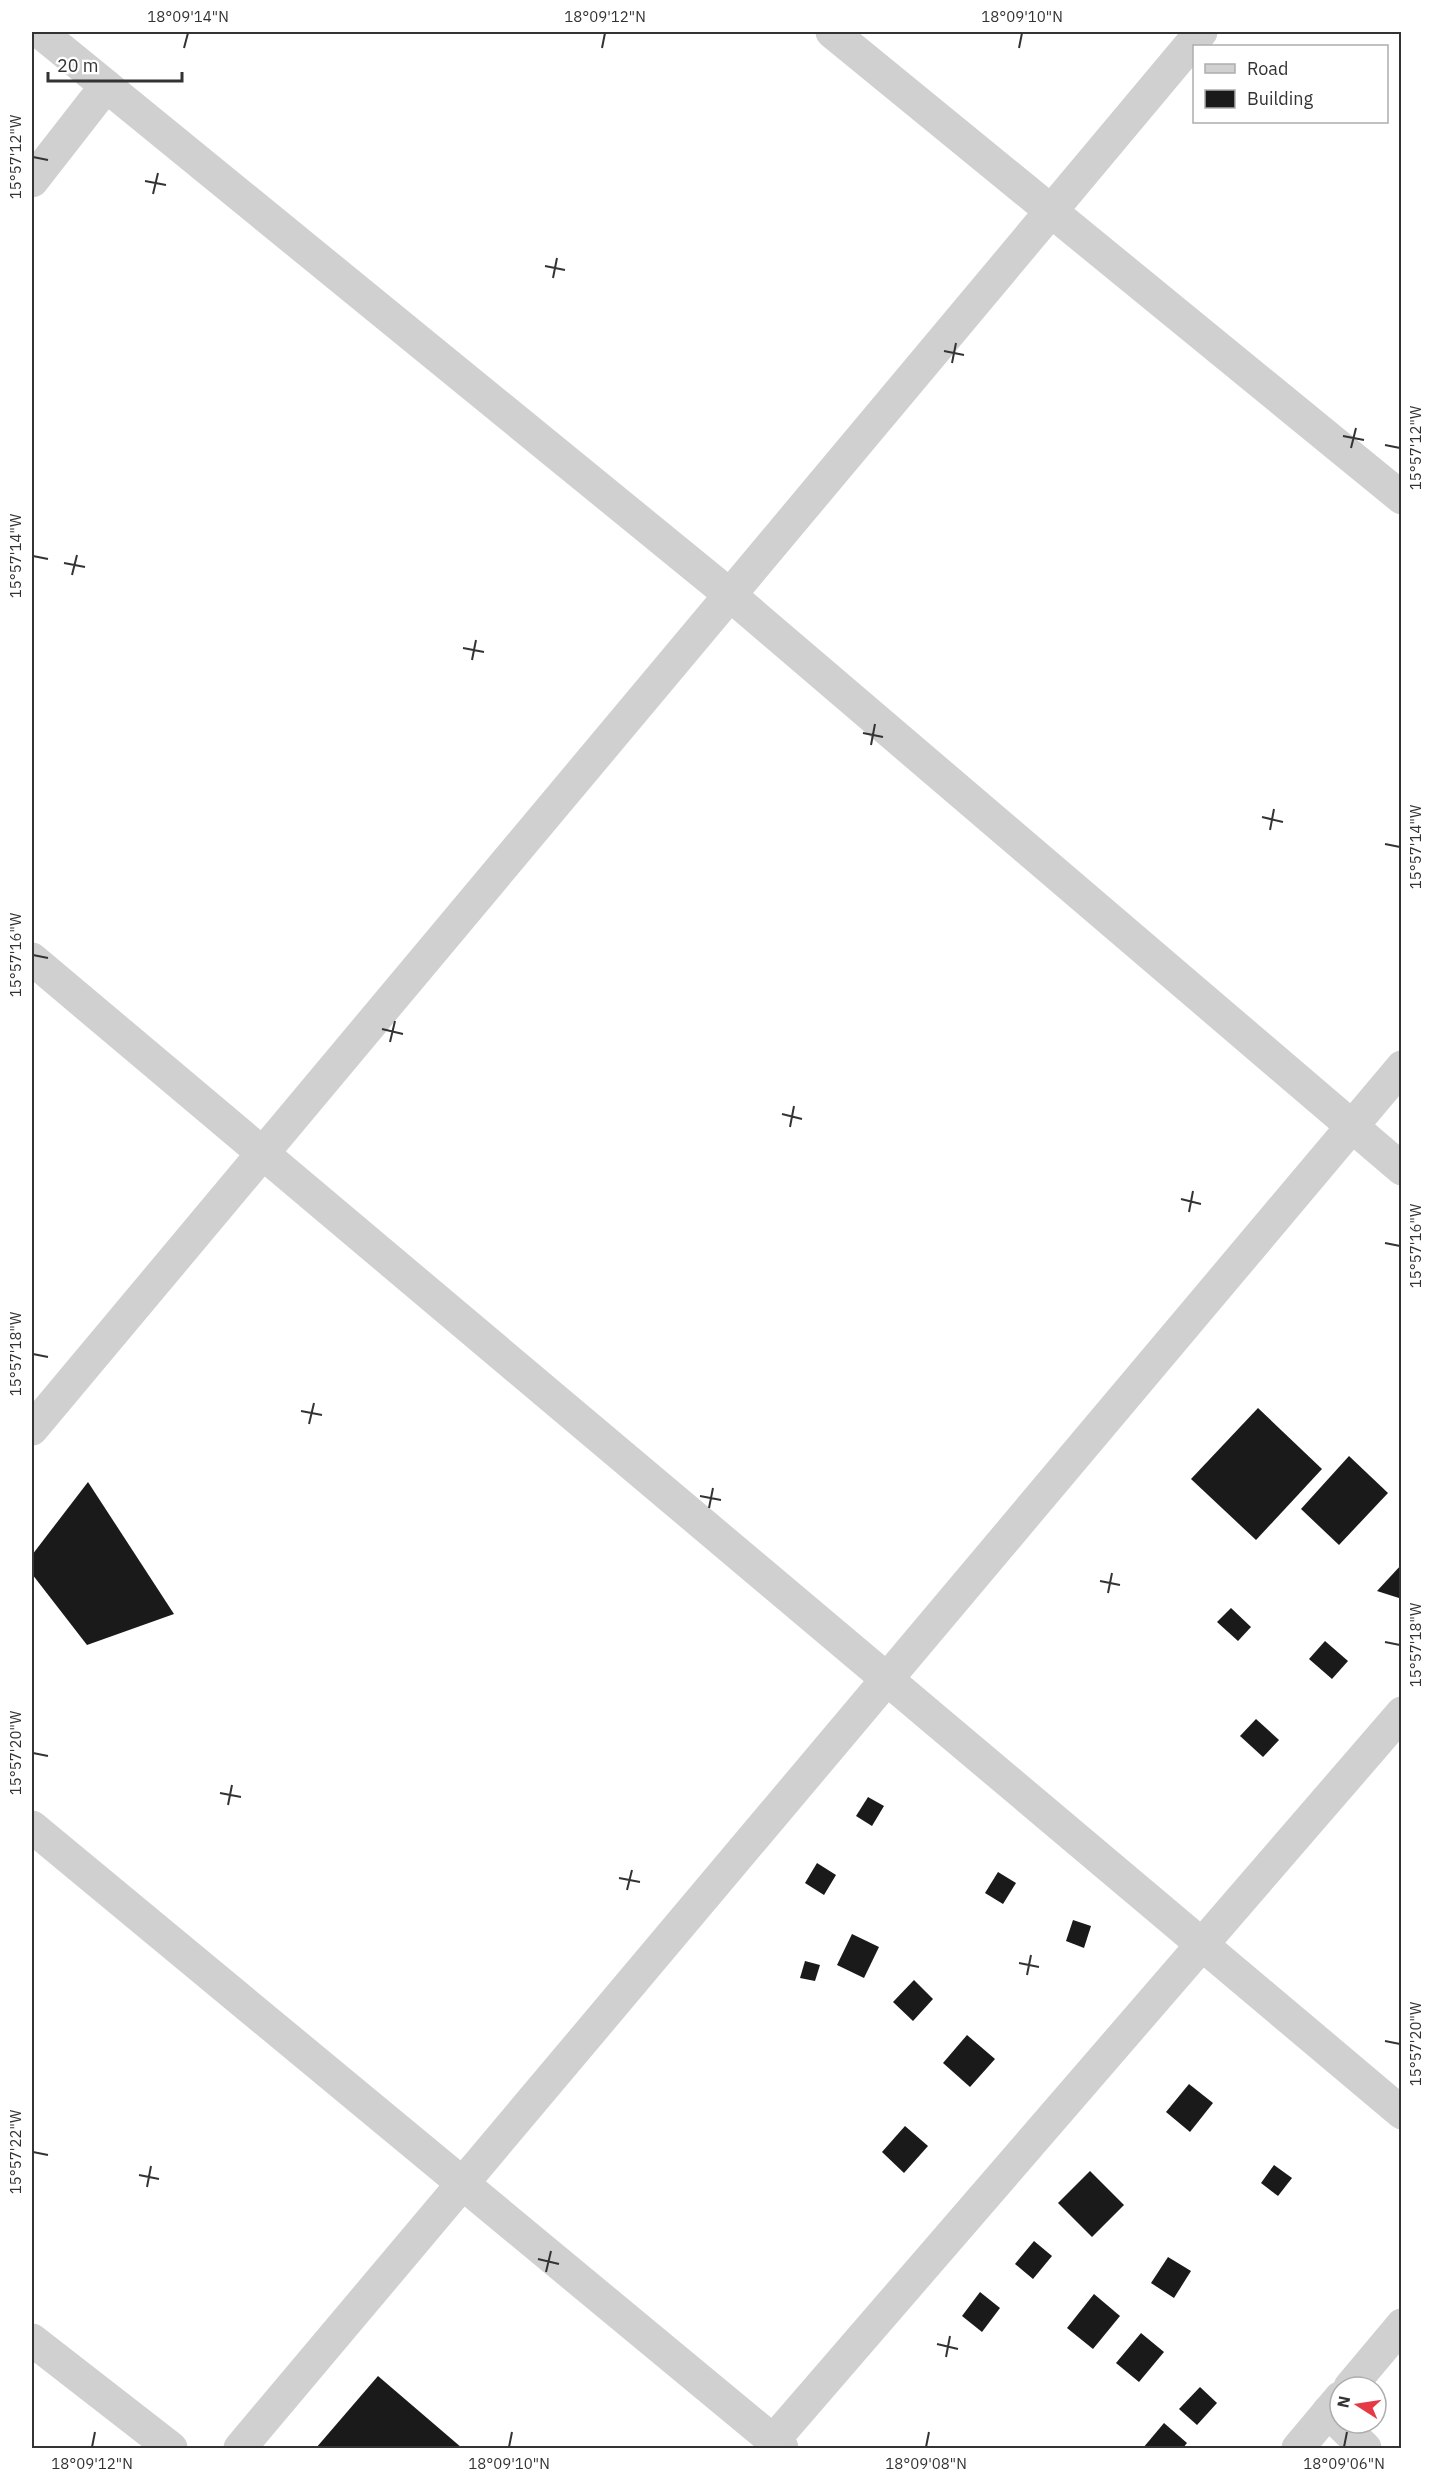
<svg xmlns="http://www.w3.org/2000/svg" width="1433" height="2480" viewBox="0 0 1433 2480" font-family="'IBM Plex Sans',sans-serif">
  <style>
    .building { fill: #1a1a1a }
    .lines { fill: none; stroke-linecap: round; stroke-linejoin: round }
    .street { stroke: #d0d0d0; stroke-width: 33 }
    .ticks { fill: none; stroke: #333; stroke-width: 2 }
    .neatline { fill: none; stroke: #333; stroke-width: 2 }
    .ticks-label { font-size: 15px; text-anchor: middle; fill: #333 }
  </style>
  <rect width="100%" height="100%" fill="#fff"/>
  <!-- building -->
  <g class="building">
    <polygon points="1258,1408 1322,1469 1256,1540 1191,1479"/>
    <polygon points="1349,1456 1388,1493 1339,1545 1301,1509"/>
    <polygon points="88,1482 174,1614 87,1645 32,1574 32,1555"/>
    <polygon points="1402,1564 1402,1599 1377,1591"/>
    <polygon points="1231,1608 1251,1627 1238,1641 1217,1622"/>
    <polygon points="1325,1641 1348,1661 1332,1679 1309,1659"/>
    <polygon points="1256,1719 1279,1740 1263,1757 1240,1736"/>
    <polygon points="868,1797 884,1806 872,1826 856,1816"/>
    <polygon points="817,1863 836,1875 824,1895 805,1883"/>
    <polygon points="998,1872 1016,1883 1003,1904 985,1893"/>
    <polygon points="1073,1920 1091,1926 1084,1948 1066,1941"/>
    <polygon points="852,1934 879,1947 864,1978 837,1965"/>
    <polygon points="805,1961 820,1965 815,1981 800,1978"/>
    <polygon points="914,1980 933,1999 913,2021 893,2002"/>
    <polygon points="967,2035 995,2059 970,2087 943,2063"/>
    <polygon points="1189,2084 1213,2103 1190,2132 1166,2112"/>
    <polygon points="905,2126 928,2146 904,2173 882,2152"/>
    <polygon points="1274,2165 1292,2178 1278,2196 1261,2183"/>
    <polygon points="1090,2171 1124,2205 1092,2237 1058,2203"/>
    <polygon points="1034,2241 1052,2256 1033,2279 1015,2264"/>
    <polygon points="1168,2257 1191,2271 1174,2298 1151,2283"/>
    <polygon points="980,2292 1000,2308 982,2332 962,2316"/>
    <polygon points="1094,2294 1120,2316 1093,2349 1067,2328"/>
    <polygon points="1141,2333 1164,2352 1139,2382 1116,2363"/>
    <polygon points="378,2376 462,2448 316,2448"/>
    <polygon points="1200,2387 1217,2403 1197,2425 1179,2409"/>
    <polygon points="1164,2423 1187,2443 1183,2448 1143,2448"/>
  </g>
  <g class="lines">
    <!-- street -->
    <g class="street">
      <polyline points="40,32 730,595 1402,1169"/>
      <polyline points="832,32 1402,498"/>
      <polyline points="32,181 106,86"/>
      <polyline points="32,959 1402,2113"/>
      <polyline points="32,1429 1201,32"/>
      <polyline points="32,1827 782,2448"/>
      <polyline points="32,2340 171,2448"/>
      <polyline points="1350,2387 1402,2325"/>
      <polyline points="1328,2412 1365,2448"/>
      <polyline points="773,2441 1402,1713"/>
      <polyline points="240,2448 1402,1067"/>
      <polyline points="1298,2448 1340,2398"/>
    </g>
  </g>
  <!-- ticks -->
  <path class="ticks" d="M184 48 188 33M602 48 605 33M1019 48 1022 33M33 157 48 160M145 181 166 185M153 194 158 173M545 266 565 270M553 278 557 258M944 351 964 355M952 363 956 343M1343 436 1364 440M1385 445 1400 448M1351 448 1356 428M33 556 48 559M64 563 85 567M72 575 77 555M463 648 484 652M472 660 476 640M863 733 883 737M871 745 875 724M1262 817 1283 822M1270 830 1274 809M1385 844 1400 847M33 955 48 958M382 1029 403 1034M390 1042 395 1021M782 1114 802 1119M790 1127 794 1106M1181 1199 1201 1204M1189 1212 1193 1191M1385 1243 1400 1246M33 1354 48 1357M301 1411 322 1415M309 1424 314 1403M700 1496 721 1500M709 1508 713 1488M1100 1581 1120 1585M1108 1593 1112 1573M1385 1642 1400 1645M33 1753 48 1756M220 1793 241 1797M228 1805 232 1785M619 1878 640 1882M627 1890 632 1870M1019 1963 1039 1967M1027 1975 1031 1955M1385 2041 1400 2044M33 2152 48 2155M139 2175 159 2179M147 2187 151 2166M538 2259 559 2264M546 2272 551 2251M937 2344 958 2349M946 2357 950 2336M92 2447 95 2432M509 2447 512 2432M926 2447 929 2432M1344 2447 1347 2432"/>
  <!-- border -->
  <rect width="1433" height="2480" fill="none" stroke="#ffffff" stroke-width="66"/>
  <!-- legend -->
  <rect x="1193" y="45" width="195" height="78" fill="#ffffff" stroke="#adadad" stroke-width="1.5"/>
  <rect x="1205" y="64" width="30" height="9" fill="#d0d0d0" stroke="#adadad" stroke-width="1.5"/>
  <text x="1247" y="75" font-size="18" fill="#333333">Road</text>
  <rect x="1205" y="90" width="30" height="18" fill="#1a1a1a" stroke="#adadad" stroke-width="1.5"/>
  <text x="1247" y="105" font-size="18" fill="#333333">Building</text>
  <!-- north arrow -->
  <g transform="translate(1358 2405) rotate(282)"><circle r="28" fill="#ffffff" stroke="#adadad" stroke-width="1.5"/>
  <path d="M0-4.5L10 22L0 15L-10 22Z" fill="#e63946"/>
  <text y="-9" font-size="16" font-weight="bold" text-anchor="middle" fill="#333333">N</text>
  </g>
  <!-- scale -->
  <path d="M48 72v9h134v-9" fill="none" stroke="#333333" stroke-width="3"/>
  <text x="57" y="72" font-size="18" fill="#333333" stroke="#ffffff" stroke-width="4.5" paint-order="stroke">20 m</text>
  <rect x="33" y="33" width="1367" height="2414" class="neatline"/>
  <g class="ticks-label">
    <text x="188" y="22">18°09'14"N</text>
    <text x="605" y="22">18°09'12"N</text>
    <text x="1022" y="22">18°09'10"N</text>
    <text transform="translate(16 157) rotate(-90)" y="5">15°57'12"W</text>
    <text transform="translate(1416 448) rotate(-90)" y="5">15°57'12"W</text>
    <text transform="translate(16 556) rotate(-90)" y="5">15°57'14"W</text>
    <text transform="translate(1416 847) rotate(-90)" y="5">15°57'14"W</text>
    <text transform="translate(16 955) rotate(-90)" y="5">15°57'16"W</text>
    <text transform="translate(1416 1246) rotate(-90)" y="5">15°57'16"W</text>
    <text transform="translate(16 1354) rotate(-90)" y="5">15°57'18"W</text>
    <text transform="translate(1416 1645) rotate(-90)" y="5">15°57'18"W</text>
    <text transform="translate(16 1753) rotate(-90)" y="5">15°57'20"W</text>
    <text transform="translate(1416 2044) rotate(-90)" y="5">15°57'20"W</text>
    <text transform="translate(16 2152) rotate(-90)" y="5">15°57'22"W</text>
    <text x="92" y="2469">18°09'12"N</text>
    <text x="509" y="2469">18°09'10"N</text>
    <text x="926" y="2469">18°09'08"N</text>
    <text x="1344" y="2469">18°09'06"N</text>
  </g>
</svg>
